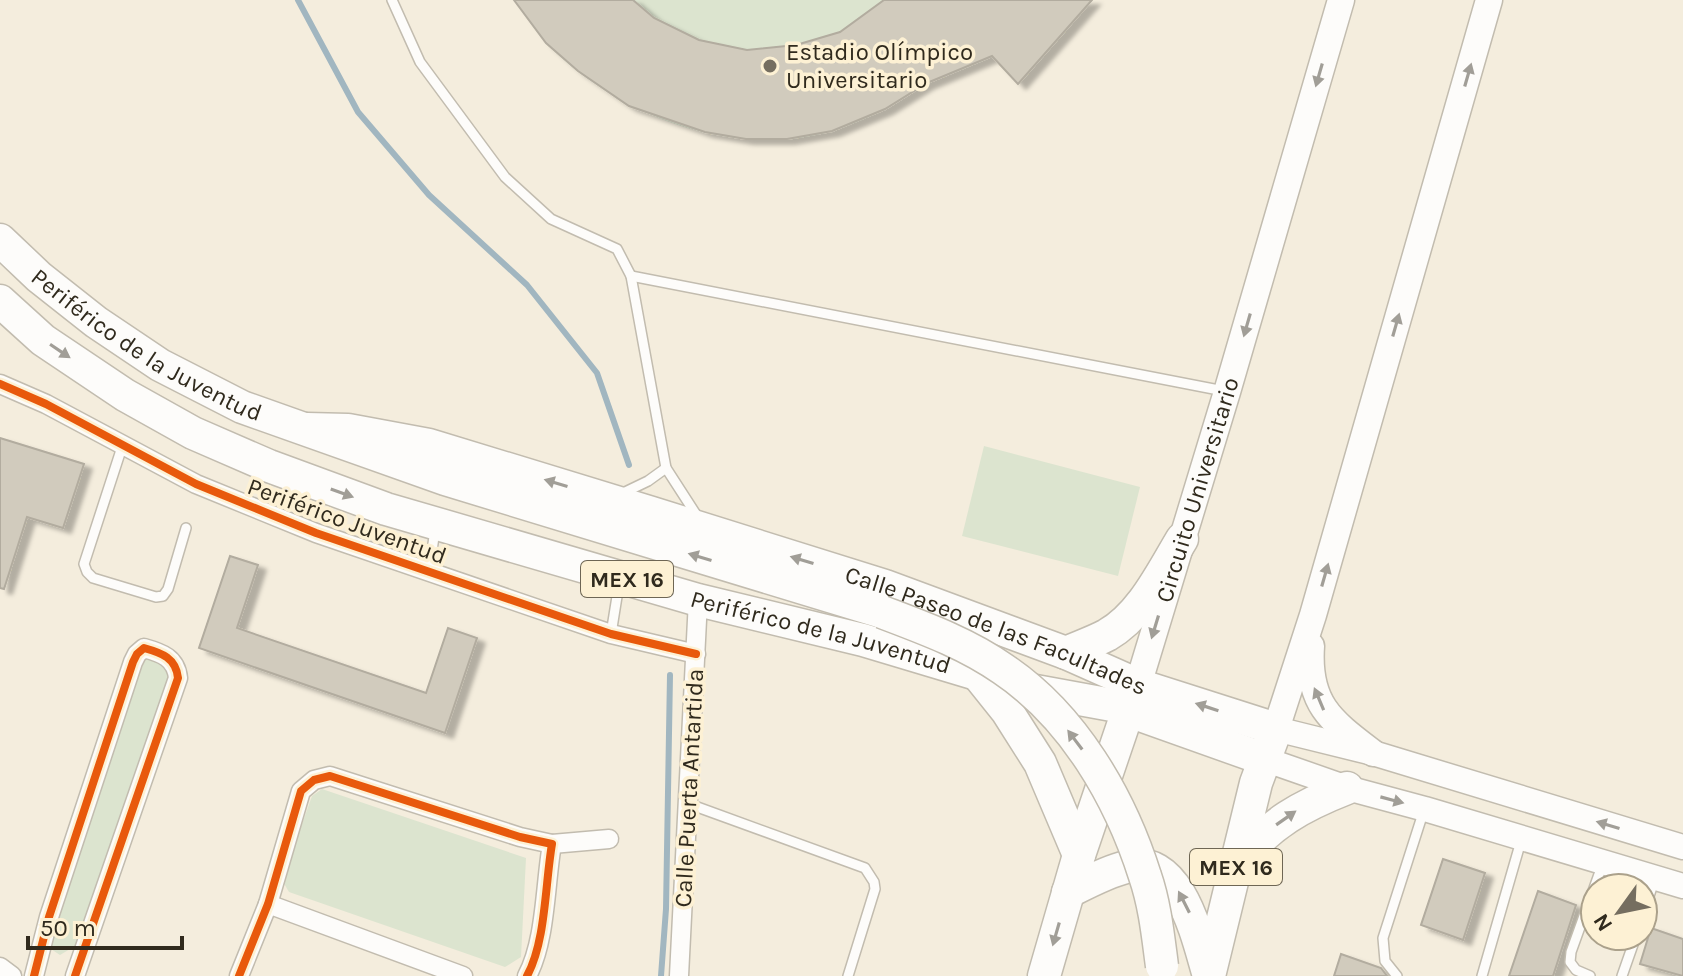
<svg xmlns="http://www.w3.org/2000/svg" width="1683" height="976" viewBox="0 0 1683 976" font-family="Karla,sans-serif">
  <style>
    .green { fill: #dce4cf }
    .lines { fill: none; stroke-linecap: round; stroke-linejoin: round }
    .stream { stroke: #a1b6c0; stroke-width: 6 }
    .building { fill: #d1cbbd; stroke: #b2ac9f; stroke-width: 2; filter: url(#shadow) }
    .service-casing { stroke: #c2bcaf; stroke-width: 12 }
    .minor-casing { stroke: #c2bcaf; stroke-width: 21 }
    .tertiary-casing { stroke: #c2bcaf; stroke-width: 27 }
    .secondary-casing { stroke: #c2bcaf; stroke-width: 29 }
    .trunk-casing { stroke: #c2bcaf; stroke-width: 35 }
    .service { stroke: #fdfcfa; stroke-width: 9 }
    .minor { stroke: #fdfcfa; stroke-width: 18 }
    .tertiary { stroke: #fdfcfa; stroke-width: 24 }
    .secondary { stroke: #fdfcfa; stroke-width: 26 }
    .trunk { stroke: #fdfcfa; stroke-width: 32 }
    .trunk-bridge-casing { stroke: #c2bcaf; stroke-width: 35; stroke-linecap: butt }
    .trunk-bridge { stroke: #fdfcfa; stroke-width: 32 }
    .cycleway-casing { stroke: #fdf1d4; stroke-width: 13 }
    .cycleway { stroke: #e8590c; stroke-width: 8 }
    .oneway { fill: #a19e97 }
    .poi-dot { fill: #756e60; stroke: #fdf1d4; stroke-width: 3 }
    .labels { text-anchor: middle; stroke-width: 7; stroke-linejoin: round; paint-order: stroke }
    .shield { fill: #fdf1d4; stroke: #6e6654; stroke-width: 2 }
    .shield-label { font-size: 22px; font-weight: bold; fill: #302a1d }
    .poi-label { font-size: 24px; fill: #302a1d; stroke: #fdf1d4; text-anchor: start }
    .street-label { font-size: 24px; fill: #302a1d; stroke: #fdf1d4 }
  </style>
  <defs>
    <filter id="shadow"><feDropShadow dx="8" dy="5" stdDeviation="2" flood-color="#0004"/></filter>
  </defs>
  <rect width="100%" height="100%" fill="#f4eddd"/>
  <!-- green -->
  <g class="green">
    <path d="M514 0H1092L1018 84 992 57C971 65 950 73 930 82 915 89 902 99 888 107 871 117 850 125 832 131 733 160 617 115 547 44 535 31 525 14 514 0Z"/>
    <polygon points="984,446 1140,487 1118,576 962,536"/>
    <polygon points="156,656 170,674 75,946 60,955 51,949 49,940 144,661"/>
    <polygon points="322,789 526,858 521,957 505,967 289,892 282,880 312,796"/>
  </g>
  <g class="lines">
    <!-- stream -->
    <g class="stream">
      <polyline points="298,0 358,112 429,195 527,285 597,373 629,465"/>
      <polyline points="669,578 670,566"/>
      <polyline points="661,976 666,909 670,675"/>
    </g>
  </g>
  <!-- building -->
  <g class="building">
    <polygon points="514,0 633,0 654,18 699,40 747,50 796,45 840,32 884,0 1092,0 1018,84 992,56 927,83 885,109 832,131 787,139 746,139 705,132 629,106 578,71 546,43"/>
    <polygon points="0,438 84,464 63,528 27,517 4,589 0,588"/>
    <polygon points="230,556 258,565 237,628 426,693 448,628 477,638 445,733 199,648"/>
    <polygon points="1443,859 1485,873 1463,940 1421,925"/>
    <polygon points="1538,891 1576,905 1553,976 1509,976"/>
    <polygon points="1651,928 1683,939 1683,976 1640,964"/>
    <polygon points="1341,954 1381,968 1387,976 1334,976"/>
  </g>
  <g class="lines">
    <!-- service casing -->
    <g class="service-casing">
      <g id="service">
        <polyline points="392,0 420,62 505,177 551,219 617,249 631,276 666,468 697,516"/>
        <polyline points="631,276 1224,391"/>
        <polyline points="122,447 84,564 87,572 93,578 156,597 163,596 168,589 186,528"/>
        <polyline points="621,494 648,481 666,468"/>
        <polyline points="429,571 435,530"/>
        <polyline points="611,634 619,584"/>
        <polyline points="689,804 865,868 874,882 875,889 848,976"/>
        <polyline points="1643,914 1655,878"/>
        <polyline points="1397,976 1385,961 1383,938 1424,810"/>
        <polyline points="1482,976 1521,841"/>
        <polyline points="1590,976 1576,970 1570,962 1571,952 1602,866"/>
        <polyline points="1622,976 1636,936"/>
      </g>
    </g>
    <!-- minor casing -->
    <g class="minor-casing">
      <g id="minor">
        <polyline points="0,384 46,404 196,484 316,533 611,634 696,654"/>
        <polyline points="552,844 609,839"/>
        <polyline points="268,904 463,976"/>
        <polyline points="0,967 12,976"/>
        <path d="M34 976 49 917 133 662 137 654 144 648C162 653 176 658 178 678L75 976"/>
        <path d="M239 976 268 904 301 791 314 780 330 776 520 837 552 844C545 884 546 941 527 976"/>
        <polyline points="679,976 698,600"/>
      </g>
    </g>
    <!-- tertiary casing -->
    <g class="tertiary-casing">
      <g id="tertiary">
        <polyline points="1276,729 1373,753 1683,847"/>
        <polyline points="1264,759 1347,788 1425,809 1683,886"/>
      </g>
    </g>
    <!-- secondary casing -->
    <g class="secondary-casing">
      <g id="secondary">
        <path d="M1311 646C1307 704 1331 721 1373 753"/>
        <path id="s1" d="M1138 685 1227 392 1341 0"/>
        <polyline points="1276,729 1313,615 1489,0"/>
      </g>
    </g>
    <!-- trunk casing -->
    <g class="trunk-casing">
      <g id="trunk">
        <path id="s2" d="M0 240 39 277 96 322 160 365 242 407 445 479 882 612"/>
        <path id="s3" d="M0 301 43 340 125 395 193 433 269 466 386 509 698 600 863 640 1030 690 1112 705 1264 759"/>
        <path id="s4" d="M307 429 348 430 429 445 652 513 885 586 1066 653 1138 685 1276 729 1256 783 1209 976"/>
        <path d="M1066 653C1079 647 1094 642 1107 635 1142 615 1162 572 1182 539"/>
        <polyline points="983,671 979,676 1007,711 1040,763 1079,855"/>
        <path d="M1239 861C1271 823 1301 806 1347 788"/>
        <path d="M1068 892C1086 883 1106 872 1126 867 1180 851 1198 940 1209 976"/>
        <polyline points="1044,976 1079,855 1134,693"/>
      </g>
    </g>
    <!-- service -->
    <use href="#service" class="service"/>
    <!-- minor -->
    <use href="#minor" class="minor"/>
    <!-- tertiary -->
    <use href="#tertiary" class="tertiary"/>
    <!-- secondary -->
    <use href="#secondary" class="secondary"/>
    <!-- trunk -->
    <use href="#trunk" class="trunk"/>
    <!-- trunk-bridge casing -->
    <g class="trunk-bridge-casing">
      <path id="trunk-bridge" d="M882 612C924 628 966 643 1003 669 1073 716 1120 797 1145 876 1155 905 1158 936 1162 966"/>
    </g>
    <!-- trunk-bridge -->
    <use href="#trunk-bridge" class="trunk-bridge"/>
    <!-- cycleway casing -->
    <g class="cycleway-casing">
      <g id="cycleway">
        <polyline points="0,384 46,404 196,484 316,533 611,634 696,654"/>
        <path d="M34 976 49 917 133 662 137 654 144 648C162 653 176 658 178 678L75 976"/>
        <path d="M239 976 268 904 301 791 314 780 330 776 520 837 552 844C545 884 546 941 527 976"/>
      </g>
    </g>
    <!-- cycleway -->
    <use href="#cycleway" class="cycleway"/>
  </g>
  <!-- one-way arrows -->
  <defs><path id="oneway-solid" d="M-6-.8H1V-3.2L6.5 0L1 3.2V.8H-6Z" transform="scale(2)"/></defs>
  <g class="oneway">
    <use href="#oneway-solid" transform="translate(1319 75) rotate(106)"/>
    <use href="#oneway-solid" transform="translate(1468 75) rotate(-74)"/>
    <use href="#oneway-solid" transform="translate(1247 325) rotate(106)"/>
    <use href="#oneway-solid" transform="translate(1396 325) rotate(-74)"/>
    <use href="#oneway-solid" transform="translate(60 351) rotate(34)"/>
    <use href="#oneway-solid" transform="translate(556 483) rotate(-163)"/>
    <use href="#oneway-solid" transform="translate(342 493) rotate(20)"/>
    <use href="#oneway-solid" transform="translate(700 557) rotate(-163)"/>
    <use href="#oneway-solid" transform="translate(802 560) rotate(-163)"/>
    <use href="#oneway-solid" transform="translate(1325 575) rotate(-74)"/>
    <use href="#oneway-solid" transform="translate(1155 627) rotate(107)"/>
    <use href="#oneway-solid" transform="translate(1319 699) rotate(-113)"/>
    <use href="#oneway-solid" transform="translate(1207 707) rotate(-162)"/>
    <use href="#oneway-solid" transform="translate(1075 740) rotate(-127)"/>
    <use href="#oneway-solid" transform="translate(1392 800) rotate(15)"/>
    <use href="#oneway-solid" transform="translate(1286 818) rotate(-35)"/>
    <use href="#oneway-solid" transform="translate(1608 825) rotate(-163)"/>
    <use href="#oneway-solid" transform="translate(1184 902) rotate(-117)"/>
    <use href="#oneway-solid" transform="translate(1056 934) rotate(106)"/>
  </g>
  <!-- markers -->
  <circle class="poi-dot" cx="770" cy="66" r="8"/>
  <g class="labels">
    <!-- shield labels -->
    <g class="shield">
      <rect x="581" y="561" width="92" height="36" rx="6"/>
      <rect x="1190" y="849" width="92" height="36" rx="6"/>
    </g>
    <g class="shield-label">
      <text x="627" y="587">MEX 16</text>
      <text x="1236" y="875">MEX 16</text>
    </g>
    <!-- poi labels -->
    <g class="poi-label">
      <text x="786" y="60">Estadio Olímpico<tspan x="786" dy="28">Universitario</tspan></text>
    </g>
    <!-- street labels -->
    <g class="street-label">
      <text dy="8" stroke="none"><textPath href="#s2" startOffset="182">Periférico de la Juventud</textPath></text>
      <text dy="8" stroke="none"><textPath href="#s1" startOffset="204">Circuito Universitario</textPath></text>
      <text transform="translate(347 521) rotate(20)" y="8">Periférico Juventud</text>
      <text dy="8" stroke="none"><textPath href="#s4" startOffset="720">Calle Paseo de las Facultades</textPath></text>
      <text dy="8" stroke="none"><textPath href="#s3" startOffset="894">Periférico de la Juventud</textPath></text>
      <text transform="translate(689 788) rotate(-87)" y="8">Calle Puerta Antartida</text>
    </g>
  </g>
  <!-- north arrow -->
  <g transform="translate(1619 912) rotate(237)"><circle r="38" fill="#fdf1d4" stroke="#aba18b" stroke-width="2"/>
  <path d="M0-6L14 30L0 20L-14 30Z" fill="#756e60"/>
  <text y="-12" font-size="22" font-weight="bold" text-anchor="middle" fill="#302a1d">N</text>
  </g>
  <!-- scale -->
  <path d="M28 936v12h154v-12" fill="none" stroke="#302a1d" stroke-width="4"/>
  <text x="40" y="936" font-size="24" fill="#302a1d" stroke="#fdf1d4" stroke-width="6" paint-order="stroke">50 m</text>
</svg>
